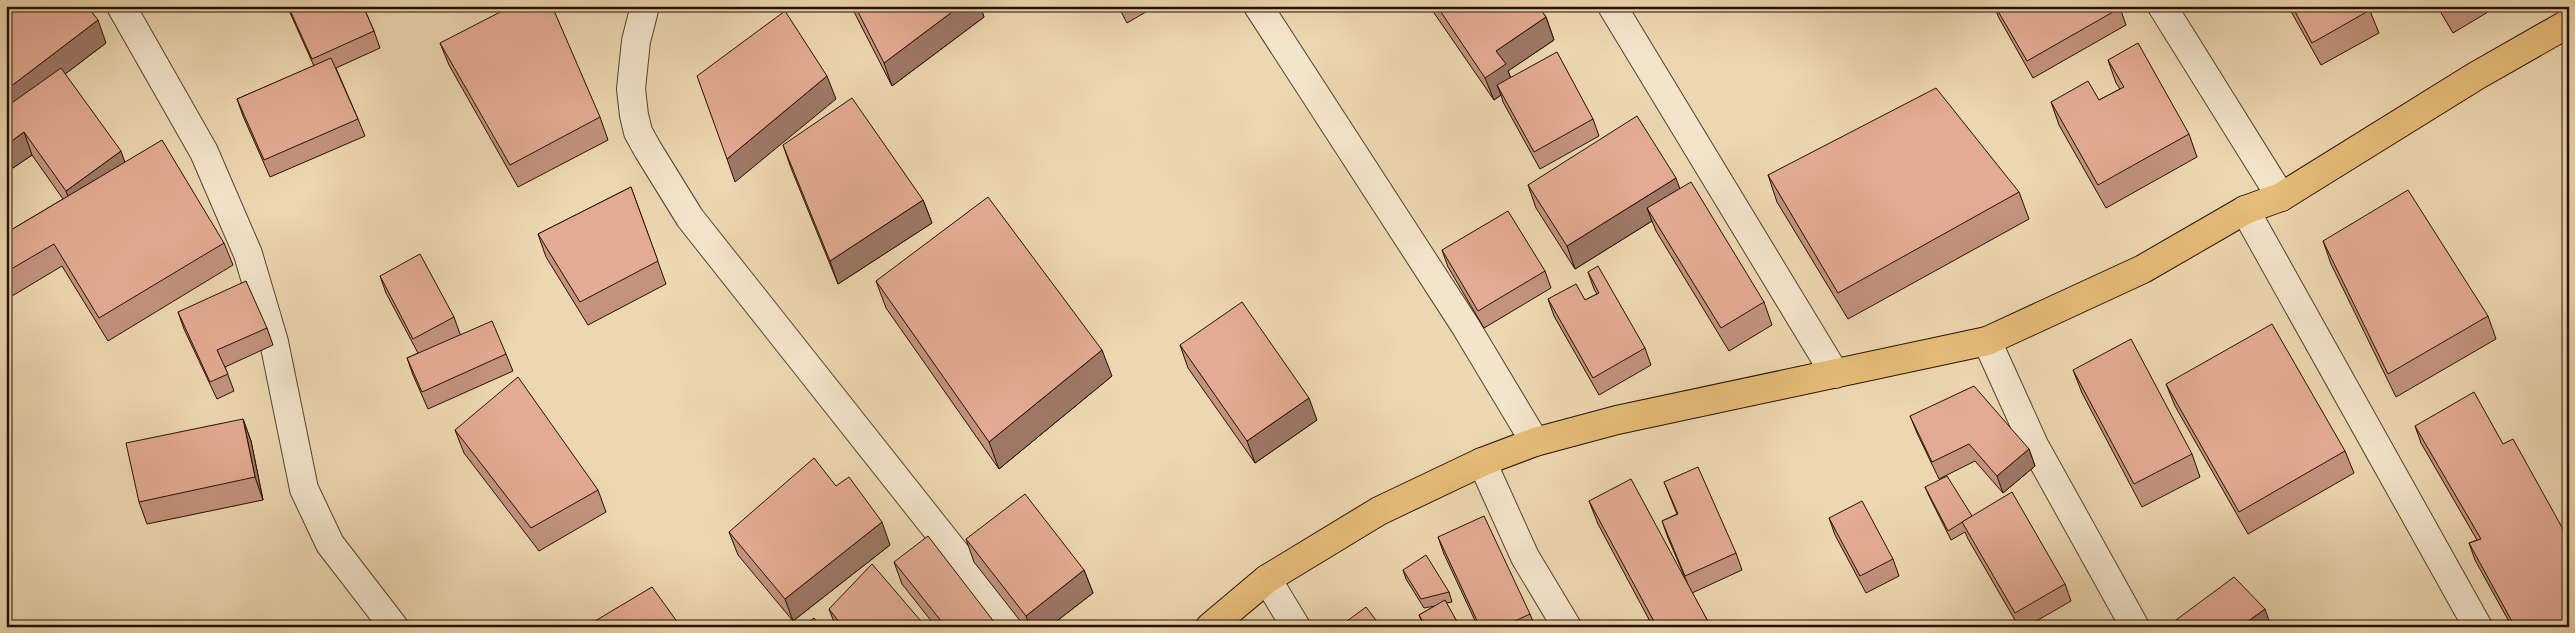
<svg xmlns="http://www.w3.org/2000/svg" width="2575" height="633" viewBox="0 0 2575 633" font-family="'Libre Bodoni',serif">
  <style>
    .lines { fill: none; stroke-linecap: round; stroke-linejoin: round }
    .minor-casing { stroke: #56422c; stroke-width: 30 }
    .trunk-casing { stroke: #241100; stroke-width: 30 }
    .minor { stroke: #f3e5cc; stroke-width: 28 }
    .trunk { stroke: #e6bc78; stroke-width: 28 }
    .wall { fill: #c3937e; stroke: #241100 }
    .shaded-wall { fill: #9f7867; stroke: #241100 }
    .building { fill: #e3ab93; stroke: #241100 }
  </style>
  <rect width="100%" height="100%" fill="#edd7b0"/>
  <filter id="stains"><feTurbulence type="fractalNoise" baseFrequency=".004" numOctaves="4"/><feColorMatrix values="0 0 0 0 .2 0 0 0 0 .09 0 0 0 0 .02 0 0 0 .5 -.17"/></filter>
  <radialGradient id="worn" r=".72"><stop offset=".6" stop-color="#630" stop-opacity="0"/><stop offset="1" stop-color="#630" stop-opacity=".3"/></radialGradient>
  <g class="lines">
    <!-- minor casing -->
    <g class="minor-casing">
      <g id="minor">
        <polyline points="121,6 204,152 248,254 274,342 304,489 330,544 394,627"/>
        <polyline points="645,6 636,41 631,89 634,115 638,132 648,150 690,218 972,574 1010,627"/>
        <polyline points="1258,6 1466,327 1535,442"/>
        <polyline points="1612,6 1835,374"/>
        <polyline points="2162,6 2281,197"/>
        <polyline points="2245,210 2478,627"/>
        <polyline points="1987,341 2034,445 2135,627"/>
        <polyline points="1482,462 1525,557 1567,627"/>
        <polyline points="1267,579 1296,627"/>
      </g>
    </g>
    <!-- trunk casing -->
    <g class="trunk-casing">
      <polyline id="trunk" points="1210,627 1267,579 1379,511 1482,462 1535,442 1617,420 1987,341 2143,269 2245,210 2281,197 2476,76 2569,23"/>
    </g>
    <!-- minor -->
    <use href="#minor" class="minor"/>
    <!-- trunk -->
    <use href="#trunk" class="trunk"/>
  </g>
  <!-- wall -->
  <g class="wall">
    <polygon points="6,6 41,12 106,43 65,74 125,162 224,243 233,265 108,341 62,266 7,299 6,298 6,233 63,199 32,155 13,168 6,159"/>
    <polygon points="287,6 363,6 374,31 380,48 336,68 358,119 365,136 270,177 243,116 237,99 314,66"/>
    <polygon points="851,6 980,6 984,17 892,86"/>
    <polygon points="1118,6 1156,6 1127,23"/>
    <polygon points="1430,6 1538,6 1546,17 1554,40 1508,71 1511,78 1593,119 1599,136 1540,169 1503,102 1501,95 1494,100 1432,10"/>
    <polygon points="1994,6 2117,6 2120,8 2126,25 2033,78 1999,18"/>
    <polygon points="2288,6 2368,6 2379,33 2321,65"/>
    <polygon points="2437,6 2498,6 2453,33"/>
    <polygon points="440,43 600,117 608,140 518,187 449,65"/>
    <polygon points="2108,60 2189,134 2197,157 2106,208 2059,125 2051,102 2099,100 2120,89 2116,83"/>
    <polygon points="783,145 923,200 932,223 838,284 791,168"/>
    <polygon points="1768,175 2019,192 2029,219 1848,319 1777,202"/>
    <polygon points="1528,185 1680,189 1764,302 1772,325 1729,351 1656,231 1652,221 1575,269 1536,208"/>
    <polygon points="631,187 666,284 588,325 546,257 538,234"/>
    <polygon points="2323,241 2488,316 2496,339 2396,397 2331,264"/>
    <polygon points="1442,250 1545,271 1551,288 1484,328 1448,267"/>
    <polygon points="1588,272 1645,348 1651,365 1599,395 1554,316 1548,299 1585,300 1597,294 1594,289"/>
    <polygon points="380,276 454,317 460,334 506,354 513,371 428,409 413,375 407,358 418,353 386,293"/>
    <polygon points="876,281 1112,376 999,469 886,308"/>
    <polygon points="178,312 267,328 273,345 225,367 234,391 217,399 184,329"/>
    <polygon points="1180,345 1317,420 1255,463 1188,368"/>
    <polygon points="2073,370 2192,454 2200,477 2142,507 2082,393"/>
    <polygon points="2166,384 2345,451 2354,473 2248,534 2175,406"/>
    <polygon points="1910,416 2029,449 2035,466 2003,493 1975,461 1939,479 1917,433"/>
    <polygon points="243,419 251,441 263,500 147,524 139,502"/>
    <polygon points="2415,426 2569,627 2512,627 2475,560 2469,543 2477,540 2421,443"/>
    <polygon points="455,430 598,490 606,512 539,551 464,453"/>
    <polygon points="1664,482 1736,553 1742,570 1692,593 1711,627 1653,627 1598,524 1589,501 1689,587 1668,538 1662,521 1677,514"/>
    <polygon points="836,486 890,545 793,621 738,555 729,532"/>
    <polygon points="1925,487 1972,516 2065,584 2071,601 2026,627 2019,627 1968,539 1965,532 1951,540 1929,496"/>
    <polygon points="1829,518 1893,559 1899,576 1866,593 1835,535"/>
    <polygon points="1438,537 1530,614 1535,627 1478,627 1444,554"/>
    <polygon points="966,539 1084,570 1093,593 1049,627 1025,627 974,562"/>
    <polygon points="894,562 998,627 936,627 902,584"/>
    <polygon points="1403,570 1449,592 1452,602 1446,603 1460,627 1424,627 1419,615 1435,606 1424,608 1406,579"/>
    <polygon points="829,609 926,627 836,627"/>
  </g>
  <!-- shaded-wall -->
  <g class="shaded-wall">
    <polygon points="960,6 980,6 984,17 892,86 884,63"/>
    <polygon points="1546,17 1554,40 1508,71 1514,86 1497,85 1501,95 1494,100 1485,78 1496,51"/>
    <polygon points="98,20 106,43 6,119 6,90"/>
    <polygon points="827,76 836,99 735,182 727,159"/>
    <polygon points="24,132 32,155 13,168 6,150 6,145"/>
    <polygon points="121,151 129,174 74,214 66,191"/>
    <polygon points="1676,178 1684,200 1647,208 1652,221 1575,269 1567,246"/>
    <polygon points="923,200 932,223 838,284 830,261"/>
    <polygon points="1102,350 1112,376 999,469 989,442"/>
    <polygon points="1309,398 1317,420 1255,463 1247,441"/>
    <polygon points="243,419 251,441 263,500 255,477"/>
    <polygon points="2029,449 2035,466 2003,493 1997,476"/>
    <polygon points="882,522 890,545 793,621 785,599"/>
    <polygon points="1084,570 1093,593 1049,627 1030,627 1026,616"/>
    <polygon points="2265,609 2271,626 2270,627 2240,627"/>
  </g>
  <!-- building -->
  <g class="building">
    <polygon points="6,6 37,6 41,12 49,6 87,6 98,20 6,90"/>
    <polygon points="288,6 363,6 374,31 312,59"/>
    <polygon points="512,6 552,6 600,117 510,165 440,43"/>
    <polygon points="855,6 960,6 884,63"/>
    <polygon points="1437,6 1538,6 1546,17 1496,51 1506,64 1485,78"/>
    <polygon points="1995,6 2117,6 2120,8 2027,61"/>
    <polygon points="2292,6 2368,6 2370,10 2312,43"/>
    <polygon points="2442,6 2451,6 2444,10"/>
    <polygon points="785,11 827,76 727,159 697,76"/>
    <polygon points="2138,43 2189,134 2098,185 2051,102 2088,81 2099,100 2124,87 2108,60"/>
    <polygon points="1557,52 1593,119 1534,152 1497,85"/>
    <polygon points="331,58 358,119 264,160 237,99"/>
    <polygon points="61,68 121,151 66,191 24,132 6,145 6,107"/>
    <polygon points="1936,88 2019,192 1838,293 1768,175"/>
    <polygon points="852,98 923,200 830,261 783,145"/>
    <polygon points="1637,116 1676,178 1567,246 1528,185"/>
    <polygon points="162,140 224,243 99,318 54,244 6,272 6,233"/>
    <polygon points="1691,182 1764,302 1721,328 1647,208"/>
    <polygon points="631,187 658,261 580,302 538,234"/>
    <polygon points="2408,190 2488,316 2388,374 2323,241"/>
    <polygon points="988,197 1102,350 989,442 876,281"/>
    <polygon points="1508,211 1545,271 1478,311 1442,250"/>
    <polygon points="420,254 454,317 413,339 380,276"/>
    <polygon points="1598,266 1645,348 1593,378 1548,299 1576,284 1585,300 1599,293 1588,272"/>
    <polygon points="246,281 267,328 217,350 228,374 210,382 178,312"/>
    <polygon points="1242,302 1309,398 1247,441 1180,345"/>
    <polygon points="492,321 506,354 422,392 407,358"/>
    <polygon points="2272,324 2345,451 2239,512 2166,384"/>
    <polygon points="2131,339 2192,454 2134,484 2073,370"/>
    <polygon points="518,377 598,490 531,528 455,430"/>
    <polygon points="1974,386 2029,449 1997,476 1969,444 1932,462 1910,416"/>
    <polygon points="2474,392 2503,444 2513,439 2569,540 2569,627 2515,627 2469,543 2481,539 2415,426"/>
    <polygon points="243,419 255,477 139,502 126,443"/>
    <polygon points="814,458 836,486 849,477 882,522 785,599 729,532"/>
    <polygon points="1698,467 1736,553 1685,576 1662,521 1678,514 1664,482"/>
    <polygon points="1947,476 1972,516 1948,531 1925,487"/>
    <polygon points="1631,479 1711,627 1657,627 1589,501"/>
    <polygon points="2012,492 2065,584 2015,613 1962,522"/>
    <polygon points="1025,494 1084,570 1026,616 966,539"/>
    <polygon points="1862,501 1893,559 1860,576 1829,518"/>
    <polygon points="1484,516 1530,614 1502,627 1480,627 1438,537"/>
    <polygon points="928,536 998,627 946,627 894,562"/>
    <polygon points="1426,555 1449,592 1421,599 1403,570"/>
    <polygon points="872,564 926,627 843,627 829,609"/>
    <polygon points="2234,577 2265,609 2240,627 2181,627 2176,620"/>
    <polygon points="652,587 681,627 585,627"/>
    <polygon points="1445,600 1460,627 1426,627 1419,615"/>
    <polygon points="1366,607 1381,627 1339,627"/>
    <polygon points="814,618 821,627 802,627"/>
  </g>
  <!-- margin -->
  <rect width="2575" height="633" fill="none" stroke="#edd7b0" stroke-width="25"/>
  <rect x="8" y="8" width="2560" height="618" fill="none" stroke="#241100" stroke-width="2.5"/>
  <rect x="12" y="12" width="2550" height="608" fill="none" stroke="#241100"/>
  <rect width="100%" height="100%" filter="url(#stains)"/>
  <rect width="100%" height="100%" fill="url(#worn)"/>
</svg>
